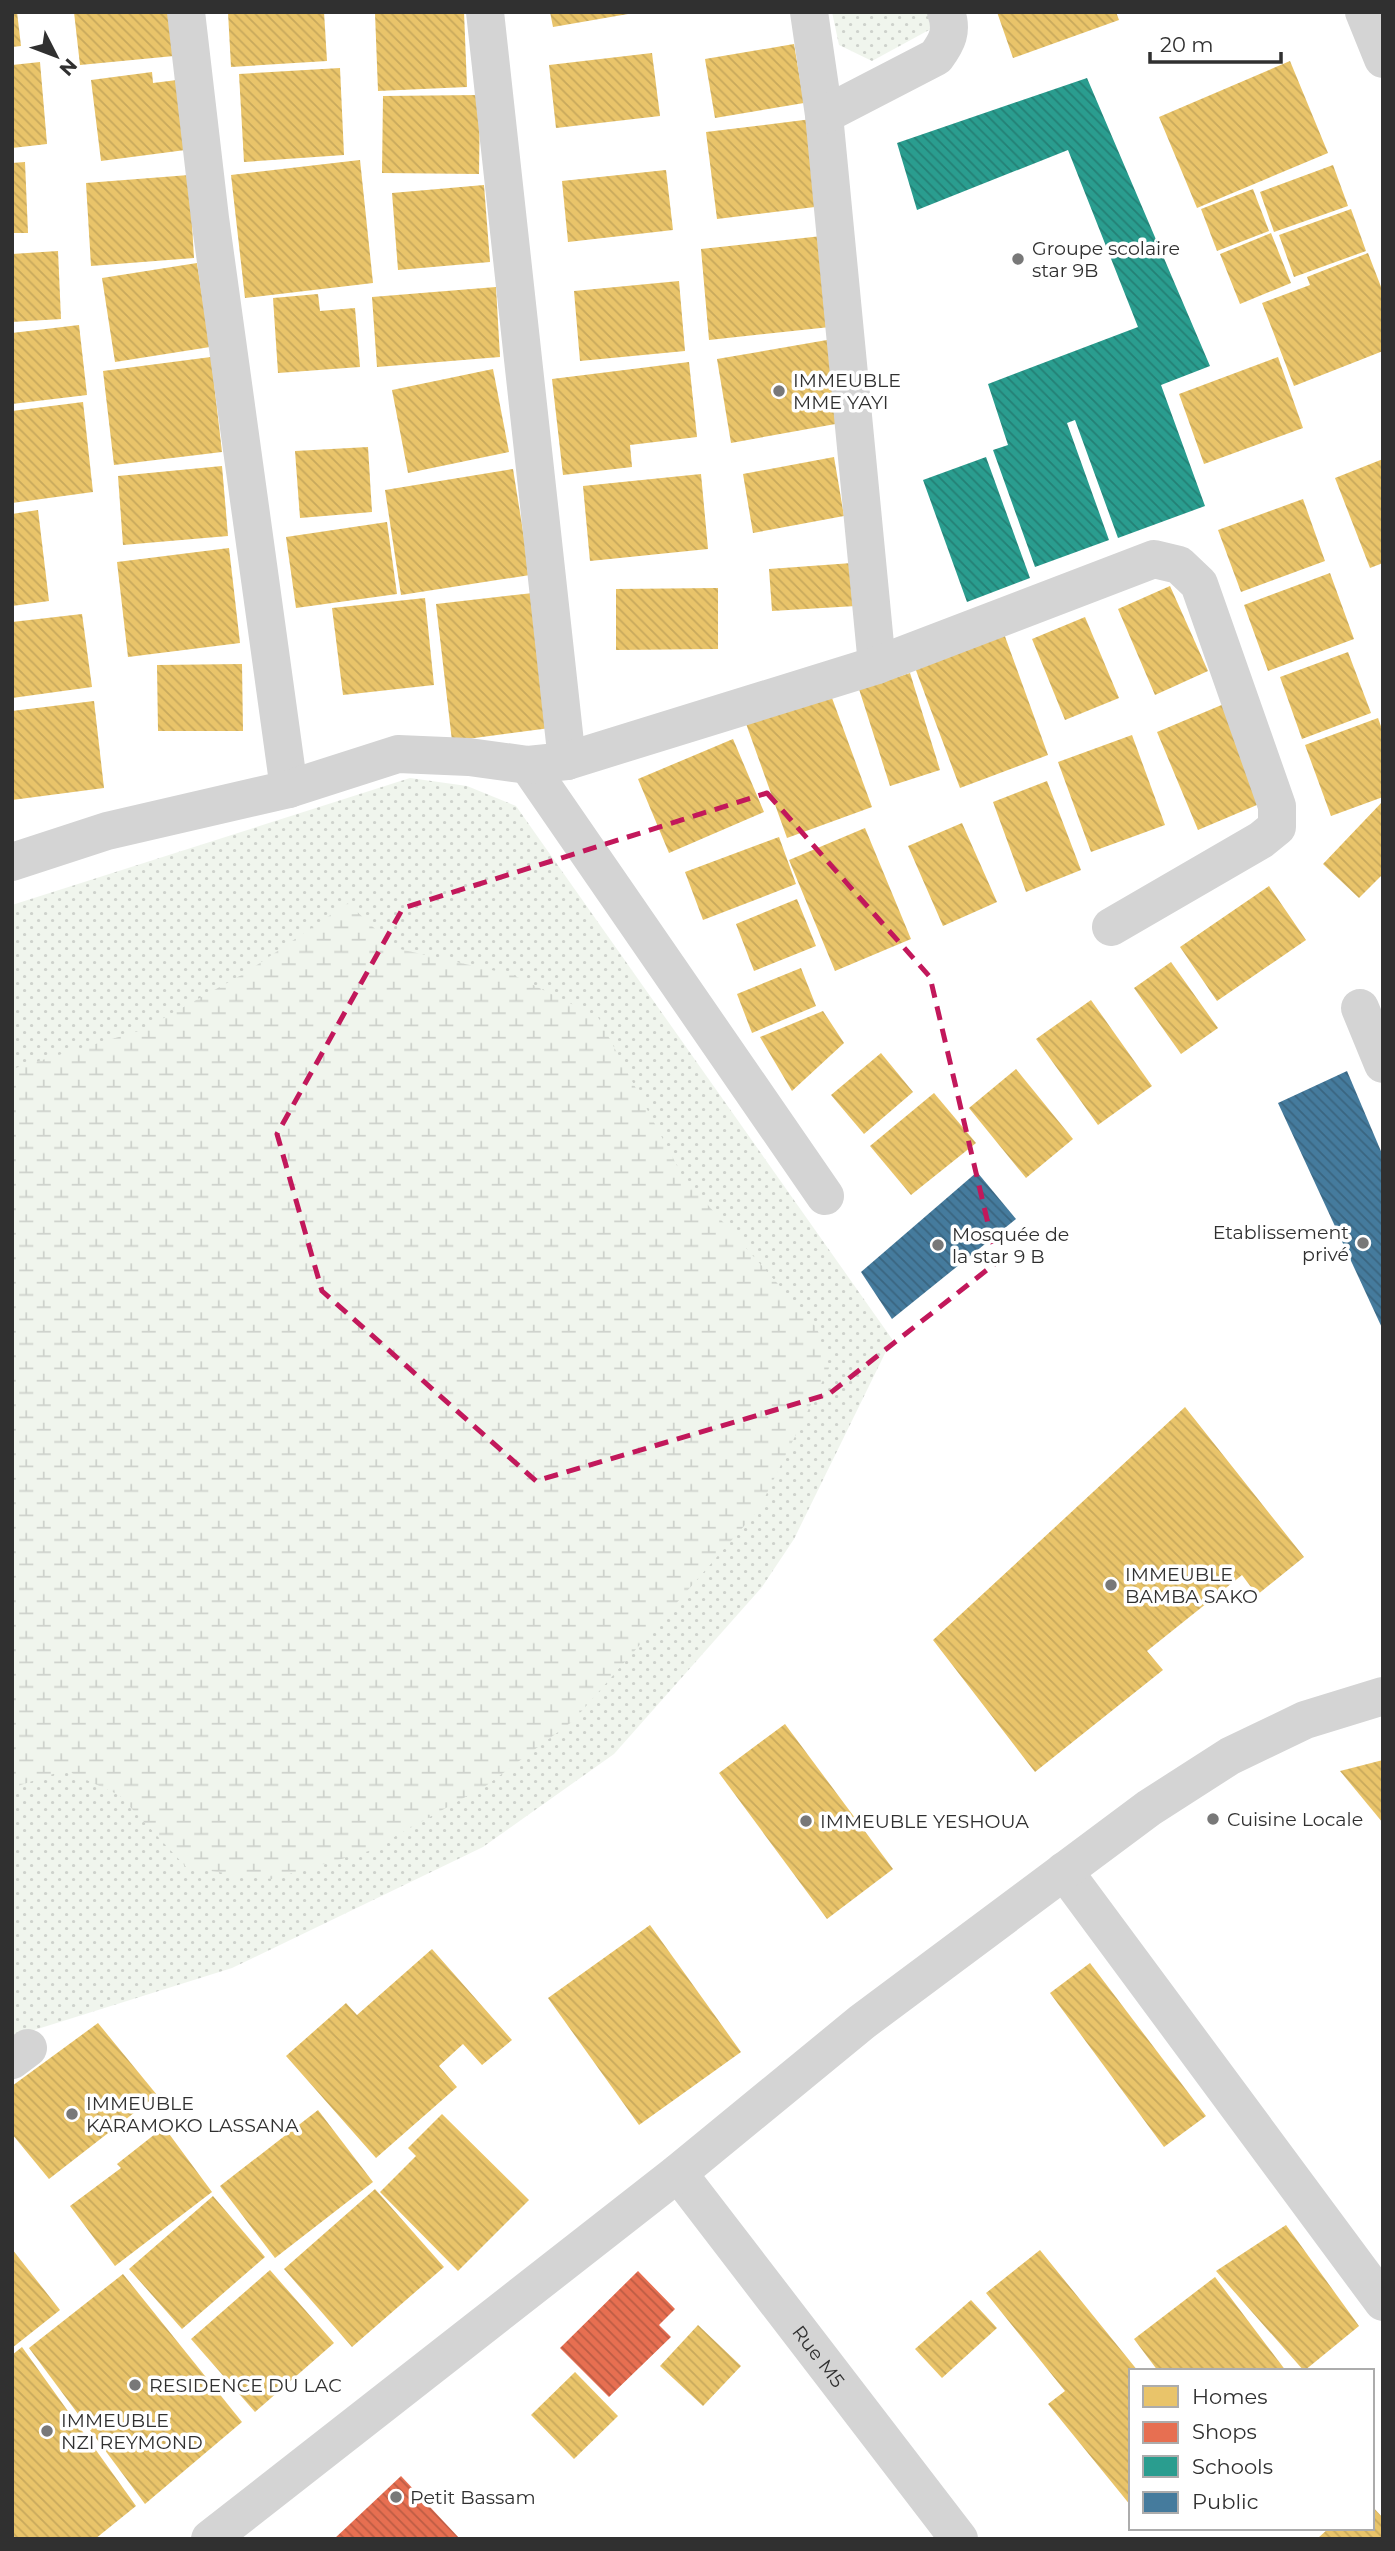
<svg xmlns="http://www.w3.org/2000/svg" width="1395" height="2551" viewBox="0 0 1395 2551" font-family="Montserrat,sans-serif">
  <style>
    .grass { fill: url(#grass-dots) }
    .wetland { fill: url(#wetland-marsh) }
    .homes { fill: url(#homes-back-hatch) }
    .shops { fill: url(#shops-back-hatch) }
    .schools { fill: url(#schools-back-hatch) }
    .public { fill: url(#public-back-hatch) }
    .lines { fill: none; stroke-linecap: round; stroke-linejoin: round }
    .street { stroke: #d4d4d4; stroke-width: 38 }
    .marked { fill: none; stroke: #c2185b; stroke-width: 5; stroke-dasharray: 14 9; stroke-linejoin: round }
    .poi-dot { fill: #787878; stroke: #fff; stroke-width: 2.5 }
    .labels { text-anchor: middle; stroke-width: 7; stroke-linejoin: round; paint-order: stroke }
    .poi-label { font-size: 19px; fill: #303030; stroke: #fff; text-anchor: start }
    .street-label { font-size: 19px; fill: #303030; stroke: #fff }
  </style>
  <defs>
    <pattern id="grass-dots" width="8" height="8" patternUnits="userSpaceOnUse" patternTransform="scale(1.75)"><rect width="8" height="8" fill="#f0f5ed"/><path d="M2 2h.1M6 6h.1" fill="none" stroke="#ced2cc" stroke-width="1.8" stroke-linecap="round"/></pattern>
    <pattern id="wetland-marsh" width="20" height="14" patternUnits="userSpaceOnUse" patternTransform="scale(1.75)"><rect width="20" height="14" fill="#f0f5ed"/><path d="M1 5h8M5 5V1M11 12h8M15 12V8" fill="none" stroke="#ced2cc"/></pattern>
    <pattern id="homes-back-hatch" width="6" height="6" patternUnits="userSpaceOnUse" patternTransform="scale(1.75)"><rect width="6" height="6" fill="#e9c46a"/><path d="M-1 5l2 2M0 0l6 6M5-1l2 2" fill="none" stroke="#c8a95c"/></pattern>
    <pattern id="shops-back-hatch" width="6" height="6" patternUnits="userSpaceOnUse" patternTransform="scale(1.75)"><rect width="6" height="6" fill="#e76f51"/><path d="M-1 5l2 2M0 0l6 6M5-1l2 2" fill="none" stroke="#bc5c44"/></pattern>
    <pattern id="schools-back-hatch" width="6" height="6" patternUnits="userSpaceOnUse" patternTransform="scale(1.75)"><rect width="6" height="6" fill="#2a9d8f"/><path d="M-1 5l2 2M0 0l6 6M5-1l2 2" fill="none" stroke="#248075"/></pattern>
    <pattern id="public-back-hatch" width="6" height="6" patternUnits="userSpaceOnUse" patternTransform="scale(1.75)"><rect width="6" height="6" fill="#457b9d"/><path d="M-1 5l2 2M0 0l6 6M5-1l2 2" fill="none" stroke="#3a6580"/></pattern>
  </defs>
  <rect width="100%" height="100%" fill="#fff"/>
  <!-- grass -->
  <g class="grass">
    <polygon points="832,12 936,12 940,24 872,61 839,45"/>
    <polygon points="410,778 467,786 516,806 892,1339 794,1539 762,1587 614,1754 483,1847 232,1968 12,2037 12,905"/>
  </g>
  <!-- wetland -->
  <polygon class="wetland" points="348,903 395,948 513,975 598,1017 683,1177 817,1328 829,1368 759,1509 573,1721 487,1785 369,1851 272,1879 187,1868 119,1795 65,1770 12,1788 12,1069 142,1030 245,973"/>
  <!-- homes -->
  <g class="homes">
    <polygon points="12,12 17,12 21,46 12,47"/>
    <polygon points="74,12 170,12 174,56 80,65"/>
    <polygon points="228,12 324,12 327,61 231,67"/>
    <polygon points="464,12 467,87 378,91 375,13"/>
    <polygon points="550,12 628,12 628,14 553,27"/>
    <polygon points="997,12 1116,12 1119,20 1013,58"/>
    <polygon points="794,44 804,103 715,118 705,59"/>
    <polygon points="652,53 660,116 556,128 549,65"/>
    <polygon points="1290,61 1328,153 1197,208 1159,117"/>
    <polygon points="40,62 47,144 12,148 12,65"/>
    <polygon points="340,68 344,155 244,162 239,74"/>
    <polygon points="152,72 153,83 185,79 193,149 101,161 91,80"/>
    <polygon points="480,95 479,174 382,173 383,96"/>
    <polygon points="812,119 823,206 717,219 706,132"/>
    <polygon points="360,160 373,283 245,298 231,175"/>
    <polygon points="25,162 28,233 12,233 12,163"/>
    <polygon points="1333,165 1348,206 1274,232 1260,192"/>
    <polygon points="666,170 673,230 568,242 562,181"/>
    <polygon points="189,175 194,258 91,266 86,183"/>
    <polygon points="484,185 490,262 398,270 392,193"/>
    <polygon points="1253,189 1269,231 1217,251 1201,209"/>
    <polygon points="1351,209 1366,251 1294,277 1279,235"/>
    <polygon points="1271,233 1291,283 1240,304 1220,254"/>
    <polygon points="822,236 830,327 709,340 701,249"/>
    <polygon points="58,251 61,319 12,322 12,254"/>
    <polygon points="1368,253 1383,292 1383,351 1294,386 1262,303 1310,285 1307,277"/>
    <polygon points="197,263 210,347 115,362 102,278"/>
    <polygon points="679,281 685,351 580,361 574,291"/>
    <polygon points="496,287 500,357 377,367 372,297"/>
    <polygon points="318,294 320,311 355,308 360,367 278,373 273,298"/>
    <polygon points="79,325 87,395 12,404 12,333"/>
    <polygon points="827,340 841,423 731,443 717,359"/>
    <polygon points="211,357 222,452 114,465 103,371"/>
    <polygon points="1278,357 1303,428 1204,464 1179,394"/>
    <polygon points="689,362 697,437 630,445 632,467 563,475 552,379"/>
    <polygon points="493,369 509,452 408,473 392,390"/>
    <polygon points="83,402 93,492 12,503 12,411"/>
    <polygon points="368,447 372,512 300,518 295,451"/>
    <polygon points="834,457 844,516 753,533 743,474"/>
    <polygon points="1383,459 1383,563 1370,568 1335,478"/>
    <polygon points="222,466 228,536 123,545 118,476"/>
    <polygon points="513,469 530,575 401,595 385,490"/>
    <polygon points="701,474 708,549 590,561 583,486"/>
    <polygon points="1303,499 1325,561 1241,592 1218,530"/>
    <polygon points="38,510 49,601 12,606 12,514"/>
    <polygon points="387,522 397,594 296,608 286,537"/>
    <polygon points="229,548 240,643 128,657 117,562"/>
    <polygon points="852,563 856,606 772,611 769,569"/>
    <polygon points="1330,573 1354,639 1268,671 1244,605"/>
    <polygon points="1170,586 1208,671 1155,695 1118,609"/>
    <polygon points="718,588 718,649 616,650 616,589"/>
    <polygon points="533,593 550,728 452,741 436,604"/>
    <polygon points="425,598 434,685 343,695 332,608"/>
    <polygon points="82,614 92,687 12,698 12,622"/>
    <polygon points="1085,617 1119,698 1065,720 1032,639"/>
    <polygon points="1003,631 1048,755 960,788 914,665"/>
    <polygon points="1348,652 1371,713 1302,739 1280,677"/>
    <polygon points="242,664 243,731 158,731 157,665"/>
    <polygon points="910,673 940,770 890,786 859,689"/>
    <polygon points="828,687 872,807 787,838 744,718"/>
    <polygon points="94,701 104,788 12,800 12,711"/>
    <polygon points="1224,704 1264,802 1198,830 1157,732"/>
    <polygon points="1378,718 1383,732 1383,797 1331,816 1305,745"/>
    <polygon points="1132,735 1165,825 1091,852 1058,762"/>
    <polygon points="733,739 764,812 669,853 638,779"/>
    <polygon points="1047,781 1081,870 1026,892 993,802"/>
    <polygon points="1383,801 1383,874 1359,898 1323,864"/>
    <polygon points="962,823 997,902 943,926 908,846"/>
    <polygon points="865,828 911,939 835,971 789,860"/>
    <polygon points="779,837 796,884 703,920 685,872"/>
    <polygon points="1269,886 1306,940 1217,1001 1180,947"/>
    <polygon points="797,899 816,946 754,971 736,924"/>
    <polygon points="1171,962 1218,1028 1181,1054 1134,988"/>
    <polygon points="801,968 816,1006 752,1033 737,994"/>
    <polygon points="1091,1000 1152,1086 1098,1125 1036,1039"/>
    <polygon points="823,1011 844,1043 792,1091 760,1037"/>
    <polygon points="881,1053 913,1092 864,1134 831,1095"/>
    <polygon points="1016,1069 1073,1139 1026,1178 969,1108"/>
    <polygon points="934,1093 976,1143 911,1195 870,1146"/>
    <polygon points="1185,1407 1304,1557 1257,1595 1242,1575 1147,1651 1163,1670 1035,1772 933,1640"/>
    <polygon points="785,1724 893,1869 827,1919 719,1773"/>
    <polygon points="1383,1760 1383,1823 1340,1771"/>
    <polygon points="650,1925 741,2052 639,2125 548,1998"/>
    <polygon points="432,1949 512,2040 482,2065 463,2044 439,2066 457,2087 376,2158 286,2056 346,2003 357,2015"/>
    <polygon points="1090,1963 1206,2116 1164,2147 1050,1993"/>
    <polygon points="98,2023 157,2095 49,2179 12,2134 12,2086"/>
    <polygon points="318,2110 373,2182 275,2258 220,2186"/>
    <polygon points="442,2114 529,2200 458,2271 380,2192 416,2156 408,2148"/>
    <polygon points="164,2127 212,2192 115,2266 70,2206 121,2168 117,2164"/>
    <polygon points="375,2189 444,2267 352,2347 284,2269"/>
    <polygon points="213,2196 265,2257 182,2329 129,2269"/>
    <polygon points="1286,2225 1359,2326 1304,2371 1216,2271"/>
    <polygon points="12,2249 60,2310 12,2348"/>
    <polygon points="1040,2250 1138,2371 1131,2371 1131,2506 1048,2404 1065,2391 986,2293"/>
    <polygon points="270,2270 334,2343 255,2412 191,2339"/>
    <polygon points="123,2274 242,2422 145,2504 29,2348"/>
    <polygon points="1215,2277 1286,2371 1158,2371 1134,2339"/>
    <polygon points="971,2300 997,2328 942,2378 915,2349"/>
    <polygon points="698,2325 741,2366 703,2406 660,2366"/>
    <polygon points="22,2347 136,2506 95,2539 12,2539 12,2355"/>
    <polygon points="575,2372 618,2416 574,2459 531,2415"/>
    <polygon points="1372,2506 1383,2518 1383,2539 1317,2539 1329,2528 1372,2528"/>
  </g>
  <!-- shops -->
  <g class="shops">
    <polygon points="638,2271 675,2309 659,2325 671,2337 609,2397 560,2348"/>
    <polygon points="401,2476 460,2539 334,2539"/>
  </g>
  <!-- schools -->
  <g class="schools">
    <polygon points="1087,78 1210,366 1161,385 1205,506 1118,538 1075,420 1067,423 1109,540 1035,567 993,450 1008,445 988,384 1138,327 1068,150 917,210 897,143"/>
    <polygon points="986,457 1030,578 967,602 923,480"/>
  </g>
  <!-- public -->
  <g class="public">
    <polygon points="1347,1071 1383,1156 1383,1330 1278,1103"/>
    <polygon points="977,1172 1016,1219 892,1319 861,1272"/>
  </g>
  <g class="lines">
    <!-- street -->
    <g class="street">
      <polyline points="186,12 210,218 289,789"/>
      <polyline points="485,12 567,761"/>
      <polyline points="809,12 824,115 877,665"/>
      <polyline points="1364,12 1383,59"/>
      <path d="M824 115 936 57C947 42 953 31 946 12"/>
      <polyline points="528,765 825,1196"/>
      <polyline points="12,862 107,831 289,789 398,754 469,757 528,765 567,761 877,665 1154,559 1179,565 1199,584 1277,806 1277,827 1261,840 1111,927"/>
      <polyline points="1360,1008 1383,1064"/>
      <polyline points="1064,1871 1383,2302"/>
      <polyline points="12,2060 28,2048"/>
      <path id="s1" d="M678 2173 959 2539"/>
      <polyline points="210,2539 678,2173 862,2022 1149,1808 1230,1756 1305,1720 1383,1696"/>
    </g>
  </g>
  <!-- marked area -->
  <path class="marked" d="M767 793 930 977 997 1262 829 1394 536 1481 322 1291 277 1134 403 908Z"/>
  <!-- markers -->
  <g class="poi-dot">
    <circle cx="1018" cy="259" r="7"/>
    <circle cx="779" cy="391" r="7"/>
    <circle cx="1363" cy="1243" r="7"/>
    <circle cx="938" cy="1245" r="7"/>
    <circle cx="1111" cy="1585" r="7"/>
    <circle cx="1213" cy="1819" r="7"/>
    <circle cx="806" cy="1821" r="7"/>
    <circle cx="72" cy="2114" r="7"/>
    <circle cx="135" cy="2385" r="7"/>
    <circle cx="47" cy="2431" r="7"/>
    <circle cx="396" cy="2497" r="7"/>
  </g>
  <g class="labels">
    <!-- poi labels -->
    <g class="poi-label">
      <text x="1032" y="255">Groupe scolaire<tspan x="1032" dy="22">star 9B</tspan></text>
      <text x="793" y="387">IMMEUBLE<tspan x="793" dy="22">MME YAYI</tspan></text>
      <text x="1349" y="1239" text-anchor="end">Etablissement<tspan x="1349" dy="22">privé</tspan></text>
      <text x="952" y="1241">Mosquée de<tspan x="952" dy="22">la star 9 B</tspan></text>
      <text x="1125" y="1581">IMMEUBLE<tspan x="1125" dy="22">BAMBA SAKO</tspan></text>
      <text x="1227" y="1826">Cuisine Locale</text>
      <text x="820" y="1828">IMMEUBLE YESHOUA</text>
      <text x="86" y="2110">IMMEUBLE<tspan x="86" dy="22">KARAMOKO LASSANA</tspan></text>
      <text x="149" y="2392">RESIDENCE DU LAC</text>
      <text x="61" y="2427">IMMEUBLE<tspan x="61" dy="22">NZI REYMOND</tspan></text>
      <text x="410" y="2504">Petit Bassam</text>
    </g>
    <!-- street labels -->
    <g class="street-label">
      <text dy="7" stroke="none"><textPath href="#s1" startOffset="231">Rue M5</textPath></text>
    </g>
  </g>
  <!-- border -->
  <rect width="1395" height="2551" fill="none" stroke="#303030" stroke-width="28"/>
  <!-- legend -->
  <rect x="1129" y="2369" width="245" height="161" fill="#ffffff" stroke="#acacac" stroke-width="2"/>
  <rect x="1143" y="2386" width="35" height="21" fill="#e9c46a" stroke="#acacac" stroke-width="2"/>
  <text x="1192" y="2404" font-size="21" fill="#303030">Homes</text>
  <rect x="1143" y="2422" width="35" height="21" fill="#e76f51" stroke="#acacac" stroke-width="2"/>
  <text x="1192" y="2439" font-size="21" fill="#303030">Shops</text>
  <rect x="1143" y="2456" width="35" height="21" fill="#2a9d8f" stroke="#acacac" stroke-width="2"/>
  <text x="1192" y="2474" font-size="21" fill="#303030">Schools</text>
  <rect x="1143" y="2492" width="35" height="21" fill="#457b9d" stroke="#acacac" stroke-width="2"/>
  <text x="1192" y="2509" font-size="21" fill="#303030">Public</text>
  <!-- north arrow -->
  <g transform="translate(56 56) rotate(132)" stroke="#ffffff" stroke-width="5" paint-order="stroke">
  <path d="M0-5L12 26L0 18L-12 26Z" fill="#303030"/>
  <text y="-10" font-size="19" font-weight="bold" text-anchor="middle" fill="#303030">N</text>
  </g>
  <!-- scale -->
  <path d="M1150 52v10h131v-10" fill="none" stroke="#303030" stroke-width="3.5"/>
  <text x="1160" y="52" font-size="21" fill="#303030" stroke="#ffffff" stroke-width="5" paint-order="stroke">20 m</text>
</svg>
